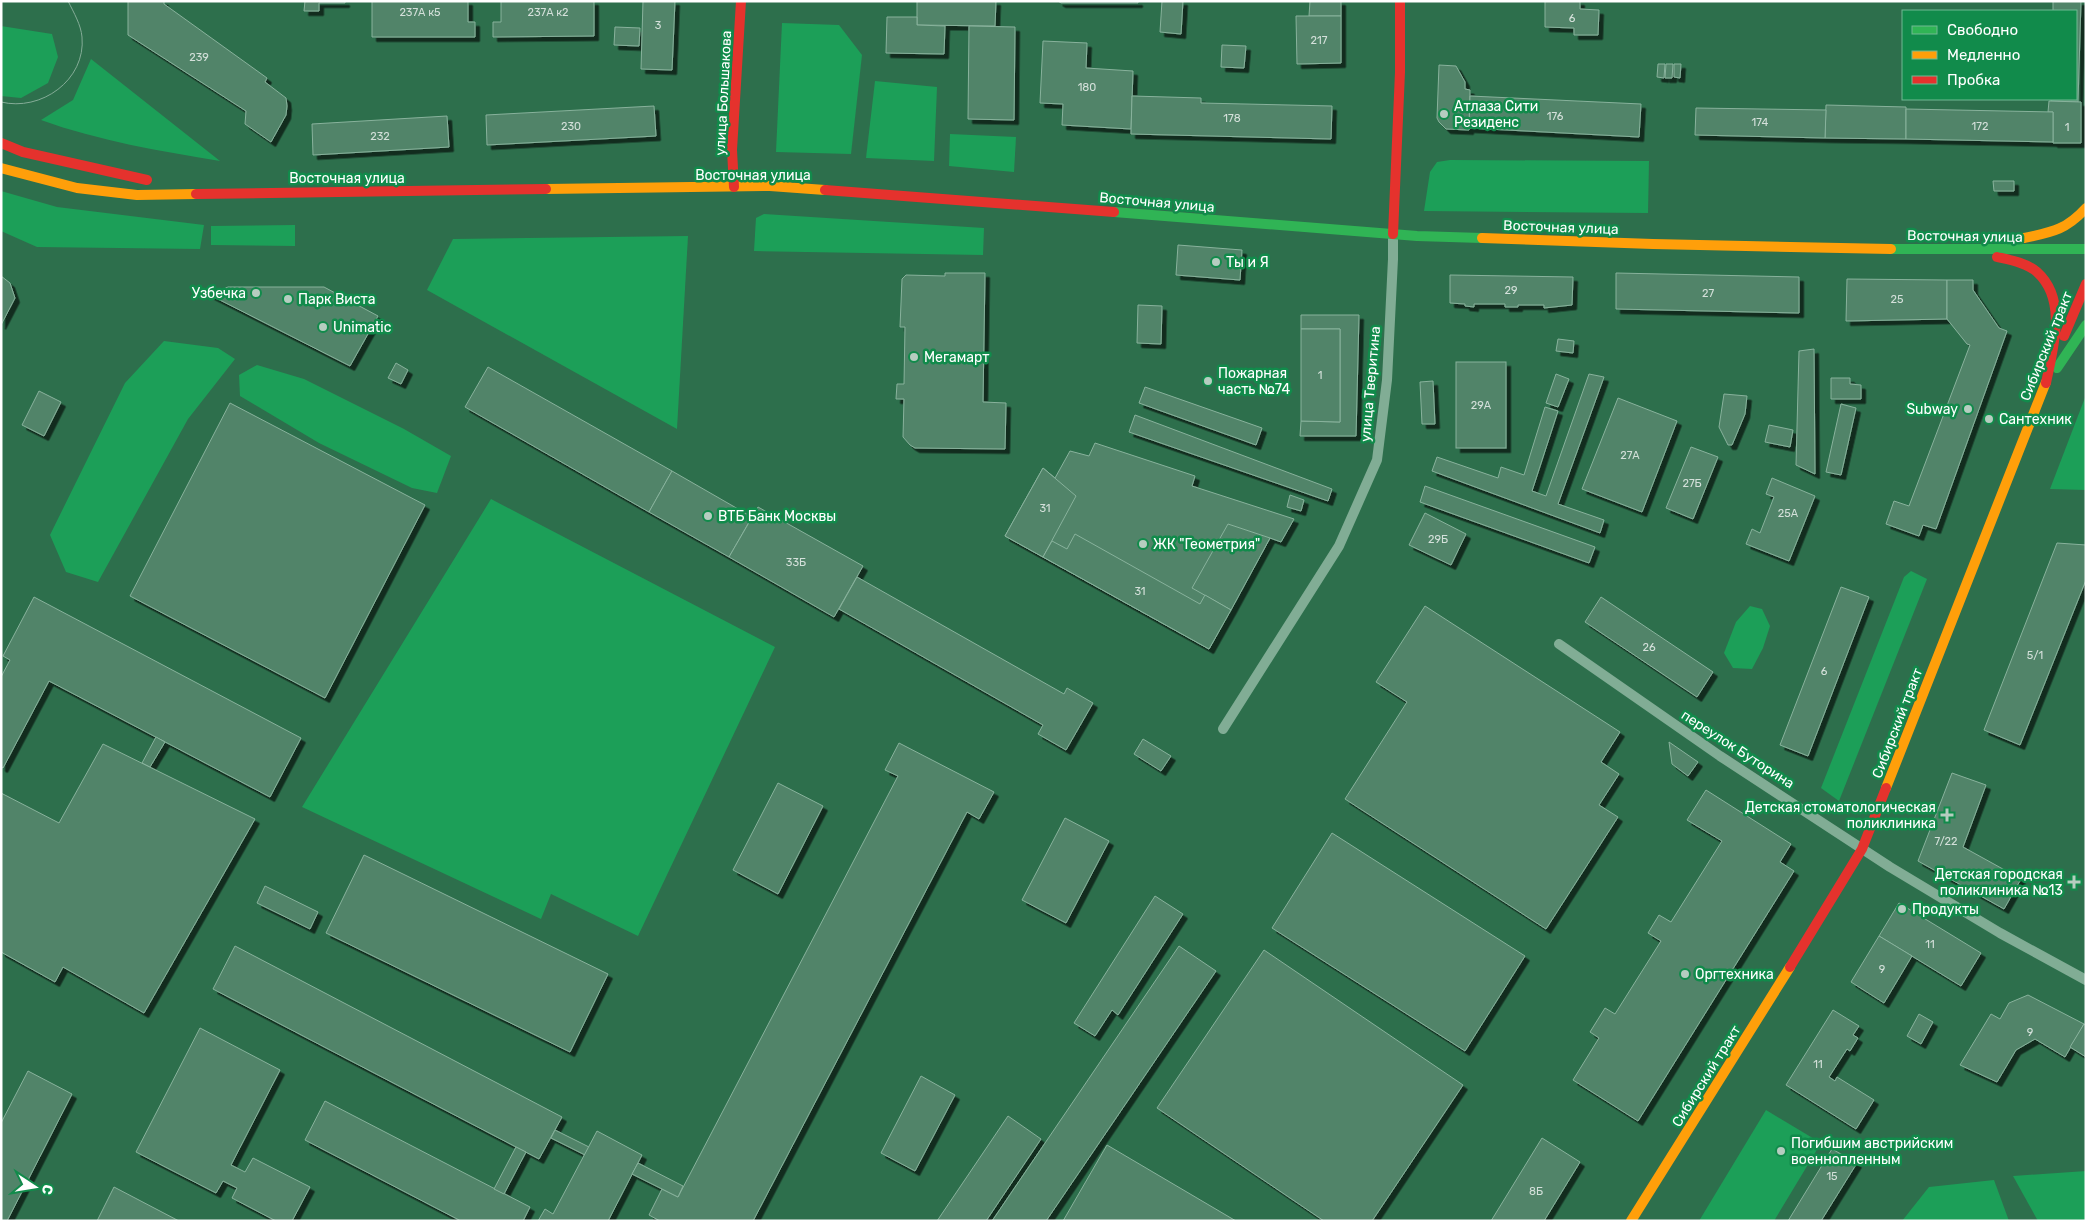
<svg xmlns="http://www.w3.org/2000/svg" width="2087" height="1222" viewBox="0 0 2087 1222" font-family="Rubik,sans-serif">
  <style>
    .green { fill: #1c9f58 }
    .building { fill: #518469; stroke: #88b29c; filter: url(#shadow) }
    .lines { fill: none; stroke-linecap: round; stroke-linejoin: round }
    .street { stroke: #81ad95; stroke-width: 10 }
    .fast { stroke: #30b455; stroke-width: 10 }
    .slow { stroke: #ff9f0a; stroke-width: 10 }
    .jam { stroke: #e5322d; stroke-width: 10 }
    .tram { stroke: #84ac97; stroke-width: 1 }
    .poi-dot { fill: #b6cdc0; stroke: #118b4b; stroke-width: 2 }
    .labels { text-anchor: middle; stroke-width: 5; stroke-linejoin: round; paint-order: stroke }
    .number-label { font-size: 11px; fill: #d4e0da }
    .street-label { font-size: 14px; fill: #fff; stroke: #118b4b }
    .poi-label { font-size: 14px; fill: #fff; stroke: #118b4b; text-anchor: start }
  </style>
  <defs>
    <filter id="shadow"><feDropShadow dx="4.5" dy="4.5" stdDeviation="0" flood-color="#0009"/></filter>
  </defs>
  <rect width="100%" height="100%" fill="#2d6f4c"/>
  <!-- green -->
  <g class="green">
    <polygon points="782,23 839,25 862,55 851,154 776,152"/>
    <polygon points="1,26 52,34 58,57 48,83 21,98 1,96"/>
    <path d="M91 59 220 161C160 151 99 141 41 120L73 100Z"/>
    <polygon points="875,81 937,87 934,161 866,158"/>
    <polygon points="950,134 1016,137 1014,172 949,166"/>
    <polygon points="1450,160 1649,161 1648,213 1424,211 1430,172 1437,162"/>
    <polygon points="1,191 57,207 204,225 200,249 37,247 1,231"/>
    <polygon points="764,214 984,228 983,255 754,251 756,218"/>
    <polygon points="295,225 295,246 211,245 211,226"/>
    <polygon points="688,236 677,429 427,290 453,239"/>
    <polygon points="164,341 218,348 235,359 188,419 98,582 66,572 50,535 125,383"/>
    <polygon points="257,365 304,379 404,429 451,456 437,493 412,488 319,443 240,396 239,375"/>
    <polygon points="2086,395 2086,490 2050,489"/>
    <polygon points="491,499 775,647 638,936 551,894 541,919 302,807"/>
    <polygon points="1911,571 1927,579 1839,801 1821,788 1904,577"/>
    <polygon points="1750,606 1762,609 1770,626 1763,648 1752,669 1733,668 1724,653 1736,622"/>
    <polygon points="1766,1110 1821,1143 1774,1221 1699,1221"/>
    <polygon points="2086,1171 2086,1221 2038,1221 2013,1176"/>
    <polygon points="1994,1180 2009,1221 1902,1221 1929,1187"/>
  </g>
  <!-- building -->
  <g class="building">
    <polygon points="128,1 164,1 164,4 267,78 265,82 286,98 287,106 286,115 271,142 245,124 246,111 128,35"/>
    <polygon points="305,1 345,1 345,3 319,3 319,11 304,11"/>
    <polygon points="372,1 468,1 468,22 475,22 475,37 372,37"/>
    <polygon points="501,1 594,1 594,36 493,37 493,22 501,22"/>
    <polygon points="643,1 675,1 672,70 641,69"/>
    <polygon points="917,1 996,1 995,26 917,25"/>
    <polygon points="1058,1 1138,1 1138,3 1061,3"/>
    <polygon points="1162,1 1183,1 1181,34 1160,32"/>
    <polygon points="1310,1 1341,1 1341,16 1309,16"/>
    <polygon points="1545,1 1580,1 1580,9 1599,10 1598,35 1574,35 1574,28 1545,27"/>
    <polygon points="2053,1 2081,1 2078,102 2051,101 2051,99 2076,99 2076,11 2053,11"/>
    <polygon points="1296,16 1341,16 1341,63 1297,64"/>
    <polygon points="887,17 917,17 917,25 945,26 944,54 886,53"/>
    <polygon points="969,26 1015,27 1014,120 968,119"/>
    <polygon points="615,27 640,28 639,46 614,45"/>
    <polygon points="1043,41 1087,43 1086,68 1133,71 1131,129 1062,125 1063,104 1040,103"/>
    <polygon points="1222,45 1246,46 1244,68 1221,67"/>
    <polygon points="1658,64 1665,64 1664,78 1657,77"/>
    <polygon points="1666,64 1673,64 1672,78 1665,78"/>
    <polygon points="1674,64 1681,64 1680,78 1674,77"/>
    <polygon points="1439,65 1456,66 1465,82 1465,89 1470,90 1469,130 1446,129 1439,122 1437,118"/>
    <polygon points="1132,96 1201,98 1201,103 1332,106 1331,139 1131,134"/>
    <polygon points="1470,96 1641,104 1639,137 1469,128"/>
    <polygon points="2049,101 2081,102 2081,143 2053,143 2053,112 2048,112"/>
    <polygon points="1826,105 1906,107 1906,139 1825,138"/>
    <polygon points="654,106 656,136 487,145 486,115"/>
    <polygon points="1696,108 1826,110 1825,138 1695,135"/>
    <polygon points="1906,109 2053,112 2053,142 1906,139"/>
    <polygon points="447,116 449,147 313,155 312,124"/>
    <polygon points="1993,181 2014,181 2014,191 1994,191"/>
    <polygon points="1178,245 1242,250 1240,280 1176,275"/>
    <polygon points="945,273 985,273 983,402 1006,403 1005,449 915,448 910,445 903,437 904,399 896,399 897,384 904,384 905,327 900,327 902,279 906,275 945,276"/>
    <polygon points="1616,273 1799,277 1799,313 1616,309"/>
    <polygon points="1450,275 1573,277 1572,305 1544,308 1544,305 1518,305 1518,307 1505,307 1505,304 1474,304 1474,307 1465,306 1465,304 1450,303"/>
    <polygon points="1,276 10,283 15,298 1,325"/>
    <polygon points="1847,279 1947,280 1947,319 1846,321"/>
    <polygon points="1947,280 1973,280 1973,290 1999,328 2007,331 1936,529 1923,525 1919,536 1886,524 1894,501 1909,506 1970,345 1967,344 1947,319"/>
    <polygon points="228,287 324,287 378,316 350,366 210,295"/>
    <polygon points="1138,305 1162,306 1161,344 1137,343"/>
    <polygon points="1301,315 1359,315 1356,436 1300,436 1301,421 1340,422 1340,329 1301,329"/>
    <polygon points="1301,329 1340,329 1340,422 1301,421"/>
    <polygon points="1558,339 1574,341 1573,353 1556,351"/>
    <polygon points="1814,349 1815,474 1796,465 1799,351"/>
    <rect x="1456" y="362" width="50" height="86"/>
    <polygon points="396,363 408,370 401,384 388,378"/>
    <polygon points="488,367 672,471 649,512 465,407"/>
    <polygon points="1556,374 1569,379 1558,407 1546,403"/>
    <polygon points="1589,374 1604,377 1558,504 1604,520 1600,533 1432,471 1437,457 1498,478 1501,467 1524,475 1545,407 1558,411 1532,491 1546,496"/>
    <polygon points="1831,378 1850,378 1850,384 1861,385 1861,399 1831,399"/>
    <polygon points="1433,381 1435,424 1422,424 1420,382"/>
    <polygon points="1145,387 1262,428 1256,445 1139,403"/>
    <polygon points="39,391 61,402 44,436 22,425"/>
    <polygon points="1724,394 1747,396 1745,414 1732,445 1728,445 1719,427"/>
    <polygon points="1618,398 1677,421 1642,512 1582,489"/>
    <polygon points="230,403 425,505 325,698 130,596"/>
    <polygon points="1841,404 1856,408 1841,475 1826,472"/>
    <polygon points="1135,415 1332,489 1328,501 1129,432"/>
    <polygon points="1769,425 1793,430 1790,447 1765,442"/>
    <polygon points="1095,443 1195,476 1192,486 1294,519 1281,542 1270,538 1209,649 1005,536 1043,468 1055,478 1070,451 1089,456"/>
    <polygon points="1691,447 1718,457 1693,519 1666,508"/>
    <polygon points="1043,468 1076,496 1043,557 1005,536"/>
    <polygon points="672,471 752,517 729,557 649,512"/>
    <polygon points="1772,478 1815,496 1789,561 1746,544 1752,529 1760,533 1774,497 1766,494"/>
    <polygon points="1425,486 1595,547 1589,563 1420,502"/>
    <polygon points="1290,495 1304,500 1301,511 1287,507"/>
    <polygon points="758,507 863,566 834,617 729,557"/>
    <polygon points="1425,513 1466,534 1451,565 1409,545"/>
    <polygon points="1228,524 1270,538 1231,610 1192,588"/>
    <polygon points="1075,534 1200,604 1205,595 1231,610 1209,649 1043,557 1052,541 1067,549"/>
    <polygon points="2057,543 2086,545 2086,580 2020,745 1984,730"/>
    <polygon points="857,577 1064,694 1067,688 1093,703 1066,750 1038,734 1043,725 839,609"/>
    <polygon points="1841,587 1869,597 1808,756 1780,745"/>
    <polygon points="34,597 301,738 270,797 49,681 3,768 1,767 1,677 10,660 3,656"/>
    <polygon points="1601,597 1713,672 1697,697 1585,622"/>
    <polygon points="1425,606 1620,732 1601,762 1619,774 1599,805 1618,817 1546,929 1345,799 1407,702 1376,682"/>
    <polygon points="156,737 165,742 150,767 142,763"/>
    <polygon points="1143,739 1171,756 1161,771 1134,754"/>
    <polygon points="1669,742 1698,762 1688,776 1672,764"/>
    <polygon points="899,743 994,792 979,819 967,812 753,1221 660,1221 649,1215 662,1189 678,1197 898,776 885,770"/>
    <polygon points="103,744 255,819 144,1013 63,967 55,982 1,952 1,793 59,823"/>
    <polygon points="1952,773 1986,785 1963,847 2021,879 2004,909 1918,861"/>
    <polygon points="778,783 823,806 778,894 733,870"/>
    <polygon points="1706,790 1791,844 1780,862 1794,871 1638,1121 1573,1080 1599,1038 1590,1032 1605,1008 1615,1014 1661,941 1648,933 1659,915 1671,922 1722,841 1687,820"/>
    <polygon points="1065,818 1109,841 1066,923 1022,900"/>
    <polygon points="1332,833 1525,956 1465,1051 1272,928"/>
    <polygon points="364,855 608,974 570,1052 326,933"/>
    <polygon points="265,886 318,912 310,929 257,903"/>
    <polygon points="1155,896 1183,914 1118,1015 1112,1010 1095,1036 1074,1023"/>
    <polygon points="1899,903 1981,953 1961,986 1879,936"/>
    <polygon points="1879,936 1912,956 1884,1003 1851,982"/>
    <polygon points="235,946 562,1117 539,1159 213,989"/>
    <polygon points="1179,946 1216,971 1046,1221 992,1221"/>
    <polygon points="1264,950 1463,1085 1372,1221 1324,1221 1157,1108"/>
    <polygon points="2028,995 2084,1024 2065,1057 2035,1039 2016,1050 1997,1082 1960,1065 1991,1014 2000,1019 2009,1003"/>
    <polygon points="1833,1010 1859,1026 1853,1035 1858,1038 1850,1051 1847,1049 1829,1077 1835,1081 1837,1077 1874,1100 1856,1129 1786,1085"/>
    <polygon points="1919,1014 1933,1022 1921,1044 1907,1036"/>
    <polygon points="2084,1024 2086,1025 2086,1057 2070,1047"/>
    <polygon points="200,1028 280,1070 231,1165 245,1172 253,1158 310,1187 292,1221 276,1221 232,1198 237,1188 223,1181 216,1193 136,1152"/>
    <polygon points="28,1071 72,1094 7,1221 1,1221 1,1123"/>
    <polygon points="921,1076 955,1095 915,1171 881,1153"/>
    <polygon points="325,1101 530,1207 523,1221 461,1221 305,1140"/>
    <polygon points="1008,1116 1041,1139 986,1221 937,1221"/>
    <polygon points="555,1130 589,1147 585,1155 551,1138"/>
    <polygon points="597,1131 642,1155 608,1221 538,1221 545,1209 553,1214"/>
    <polygon points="1542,1138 1580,1162 1544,1221 1491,1221"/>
    <polygon points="1107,1145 1236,1221 1063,1221"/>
    <polygon points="516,1147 526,1152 504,1194 494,1189"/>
    <polygon points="1832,1149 1857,1163 1821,1221 1788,1221"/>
    <polygon points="638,1163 683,1186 678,1197 632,1174"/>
    <polygon points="114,1187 179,1221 97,1221"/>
  </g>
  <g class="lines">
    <!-- street -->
    <g class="street">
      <polyline points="1559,644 1720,756 1890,867 2000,933 2086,980"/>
      <polyline points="1223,729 1339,546 1377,460 1387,380 1393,259 1393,235"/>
    </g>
    <!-- fast -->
    <g class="fast">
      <polyline points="1114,212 1417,236 1482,238"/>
      <polyline points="1891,249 2086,249"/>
      <polyline points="2057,368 2086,325"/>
    </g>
    <!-- slow -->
    <g class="slow">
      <polyline points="1,168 77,188 137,195 196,194"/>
      <polyline points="546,189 770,186 825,190"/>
      <polyline points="1482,238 1653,244 1891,249"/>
      <path d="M2024 238C2052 232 2066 230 2086 208"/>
      <polyline points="1886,788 2046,382"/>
      <polyline points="1631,1221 1790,967"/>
    </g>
    <!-- jam -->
    <g class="jam">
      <polyline points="1,143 23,152 147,180"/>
      <polyline points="734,187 732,150 741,1"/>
      <polyline points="825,190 1114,212"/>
      <polyline points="196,194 546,189"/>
      <polyline points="1393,234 1400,72 1400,1"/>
      <path d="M1997 257C2010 260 2027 263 2037 272 2068 300 2053 348 2046 383"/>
      <polyline points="2064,336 2086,284"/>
      <polyline points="1790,967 1862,849 1886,788"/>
    </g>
    <!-- tram -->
    <path class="tram" d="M1 102C41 112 86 80 82 37 81 25 74 13 68 1"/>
  </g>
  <!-- markers -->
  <g class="poi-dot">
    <circle cx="1444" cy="114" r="5"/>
    <circle cx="1216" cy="262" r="5"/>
    <circle cx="256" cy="293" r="5"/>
    <circle cx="288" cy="299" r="5"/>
    <circle cx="323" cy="327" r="5"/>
    <circle cx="914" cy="357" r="5"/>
    <circle cx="1208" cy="381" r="5"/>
    <circle cx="1968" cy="409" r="5"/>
    <circle cx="1989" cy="419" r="5"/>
    <circle cx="708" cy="516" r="5"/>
    <circle cx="1143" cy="544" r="5"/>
    <path d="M1944.5 807.5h5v5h5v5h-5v5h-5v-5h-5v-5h5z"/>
    <path d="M2071.5 874.5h5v5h5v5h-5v5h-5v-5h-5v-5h5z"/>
    <circle cx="1902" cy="909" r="5"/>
    <circle cx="1685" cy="974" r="5"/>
    <circle cx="1781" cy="1151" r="5"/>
  </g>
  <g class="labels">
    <!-- number labels -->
    <g class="number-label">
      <text x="420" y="16">237А к5</text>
      <text x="548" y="16">237А к2</text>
      <text x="1572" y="22">6</text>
      <text x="658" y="29">3</text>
      <text x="1319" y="44">217</text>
      <text x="199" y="61">239</text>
      <text x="1087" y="91">180</text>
      <text x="1555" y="120">176</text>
      <text x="1232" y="122">178</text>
      <text x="1760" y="126">174</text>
      <text x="571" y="130">230</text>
      <text x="1980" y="130">172</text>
      <text x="2067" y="131">1</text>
      <text x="380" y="140">232</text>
      <text x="1511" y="294">29</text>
      <text x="1708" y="297">27</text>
      <text x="1897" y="303">25</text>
      <text x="1320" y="379">1</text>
      <text x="1481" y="409">29А</text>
      <text x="1630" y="459">27А</text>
      <text x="1692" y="487">27Б</text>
      <text x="1045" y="512">31</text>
      <text x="1788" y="517">25А</text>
      <text x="1438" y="543">29Б</text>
      <text x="796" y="566">33Б</text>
      <text x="1140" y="595">31</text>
      <text x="1649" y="651">26</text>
      <text x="2035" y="659">5/1</text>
      <text x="1824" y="675">6</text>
      <text x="1946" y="845">7/22</text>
      <text x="1930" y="948">11</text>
      <text x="1882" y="973">9</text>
      <text x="2030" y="1036">9</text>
      <text x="1818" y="1068">11</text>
      <text x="1832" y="1180">15</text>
      <text x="1536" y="1195">8Б</text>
    </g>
    <!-- street labels -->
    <g class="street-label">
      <text transform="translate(723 93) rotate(-87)" y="5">улица Большакова</text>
      <text x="753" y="180">Восточная улица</text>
      <text x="347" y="183">Восточная улица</text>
      <text transform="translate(1157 202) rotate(5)" y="5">Восточная улица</text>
      <text transform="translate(1561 227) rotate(2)" y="5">Восточная улица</text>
      <text transform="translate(1965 236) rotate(1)" y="5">Восточная улица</text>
      <text transform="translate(2046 346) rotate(-68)" y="5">Сибирский тракт</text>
      <text transform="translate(1370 384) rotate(-85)" y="5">улица Тверитина</text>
      <text transform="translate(1897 723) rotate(-69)" y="5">Сибирский тракт</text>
      <text transform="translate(1738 749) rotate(33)" y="5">переулок Буторина</text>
      <text transform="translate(1706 1076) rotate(-58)" y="5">Сибирский тракт</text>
    </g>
    <!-- poi labels -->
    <g class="poi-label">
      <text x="1454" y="111">Атлаза Сити<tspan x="1454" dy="16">Резиденс</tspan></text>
      <text x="1226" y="267">Ты и Я</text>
      <text x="246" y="298" text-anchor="end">Узбечка</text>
      <text x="298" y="304">Парк Виста</text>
      <text x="333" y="332">Unimatic</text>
      <text x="924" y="362">Мегамарт</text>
      <text x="1218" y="378">Пожарная<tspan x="1218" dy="16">часть №74</tspan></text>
      <text x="1958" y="414" text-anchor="end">Subway</text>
      <text x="1999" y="424">Сантехник</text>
      <text x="718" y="521">ВТБ Банк Москвы</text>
      <text x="1153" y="549">ЖК "Геометрия"</text>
      <text x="1936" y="812" text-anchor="end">Детская стоматологическая<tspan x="1936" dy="16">поликлиника</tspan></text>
      <text x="2063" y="879" text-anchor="end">Детская городская<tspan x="2063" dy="16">поликлиника №13</tspan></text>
      <text x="1912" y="914">Продукты</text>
      <text x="1695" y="979">Оргтехника</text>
      <text x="1791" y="1148">Погибшим австрийским<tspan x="1791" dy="16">военнопленным</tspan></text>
    </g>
  </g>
  <!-- border -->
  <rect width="2087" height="1222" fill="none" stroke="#ffffff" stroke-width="5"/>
  <!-- legend -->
  <rect x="1902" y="10" width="175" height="90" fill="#118b4b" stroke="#70b993"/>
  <rect x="1912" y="26" width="25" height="8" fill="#30b455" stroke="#70b993"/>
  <text x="1947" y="35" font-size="15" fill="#ffffff">Свободно</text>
  <rect x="1912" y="51" width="25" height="8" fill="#ff9f0a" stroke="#70b993"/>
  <text x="1947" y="60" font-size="15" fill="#ffffff">Медленно</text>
  <rect x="1912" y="76" width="25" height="8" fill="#e5322d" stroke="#70b993"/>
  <text x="1947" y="85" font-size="15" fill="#ffffff">Пробка</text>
  <!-- north arrow -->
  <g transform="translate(35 1187) rotate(102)" stroke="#118b4b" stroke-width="4" paint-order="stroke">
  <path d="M0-4L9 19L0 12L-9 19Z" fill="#ffffff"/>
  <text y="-8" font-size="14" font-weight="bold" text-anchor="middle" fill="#ffffff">С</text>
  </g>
</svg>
